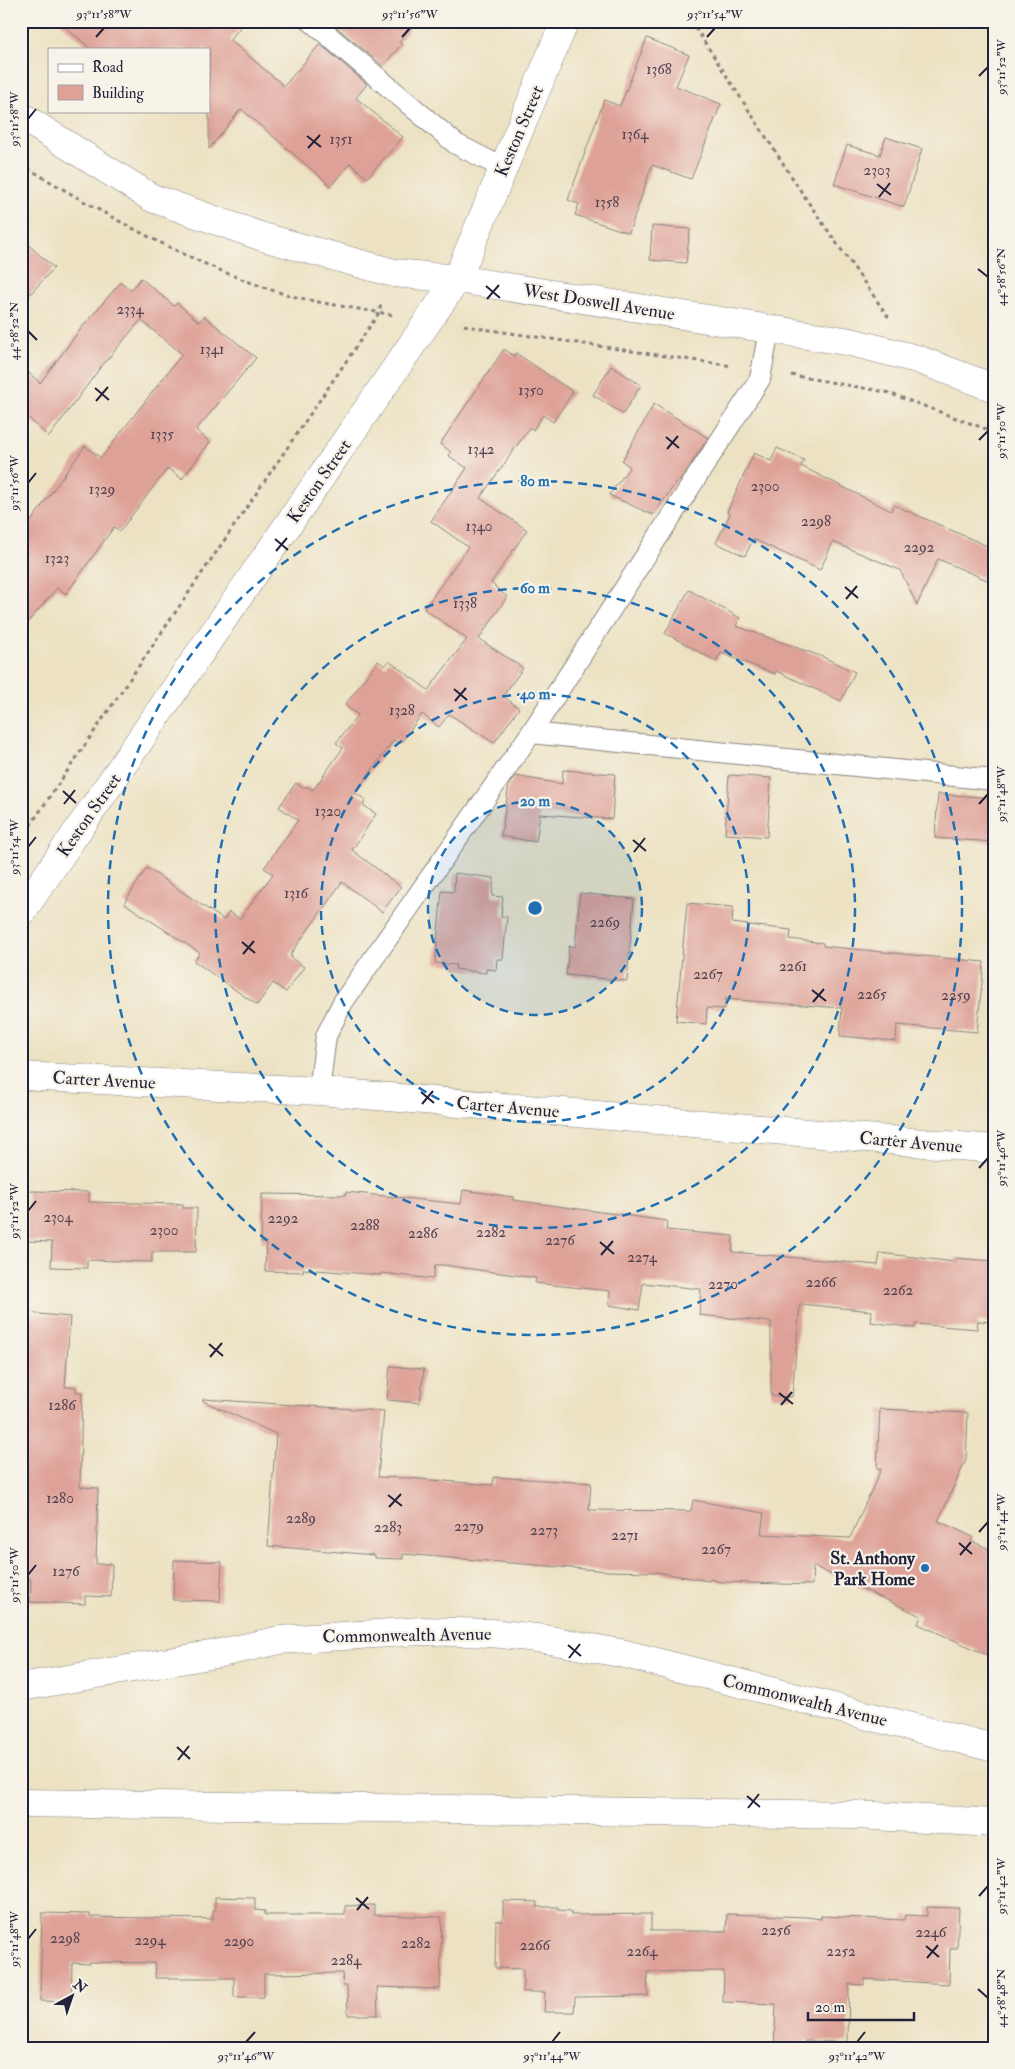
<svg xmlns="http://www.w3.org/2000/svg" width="1015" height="2069" viewBox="0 0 1015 2069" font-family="'IM FELL Double Pica',serif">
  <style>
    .building { fill: #dea197 }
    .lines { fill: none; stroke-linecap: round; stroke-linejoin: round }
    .service-casing { stroke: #87827f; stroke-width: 22 }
    .minor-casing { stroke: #87827f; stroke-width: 29 }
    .path { stroke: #87827f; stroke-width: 3; stroke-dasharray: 4 4; stroke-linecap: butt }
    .service { stroke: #fff; stroke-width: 20 }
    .minor { stroke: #fff; stroke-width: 28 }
    .ticks { fill: none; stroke: #22223b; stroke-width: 2 }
    .ring { fill: none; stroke: #1f6fb2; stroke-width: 2.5; stroke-dasharray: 9 6 }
    .poi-dot { fill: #1f6fb2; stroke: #f7f3e8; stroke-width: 2 }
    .labels { text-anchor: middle; stroke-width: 4.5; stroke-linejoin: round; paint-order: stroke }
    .number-label { font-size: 15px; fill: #514252 }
    .street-label { font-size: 18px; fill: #22223b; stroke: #f7f3e8 }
    .poi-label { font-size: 18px; font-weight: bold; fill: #22223b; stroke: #f7f3e8; text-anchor: end }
    .centre { fill: #1f6fb2; stroke: #f7f3e8; stroke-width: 2.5 }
    .ring-label { font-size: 15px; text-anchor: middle; font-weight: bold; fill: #1f6fb2; stroke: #f7f3e8; stroke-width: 4.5; stroke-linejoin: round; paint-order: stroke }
    .neatline { fill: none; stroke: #22223b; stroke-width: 2 }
    .ticks-label { font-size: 12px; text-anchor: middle; fill: #22223b }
  </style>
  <rect width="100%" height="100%" fill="#f7f3e8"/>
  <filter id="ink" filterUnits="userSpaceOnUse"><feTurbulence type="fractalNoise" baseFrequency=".02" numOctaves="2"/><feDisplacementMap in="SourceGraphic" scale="10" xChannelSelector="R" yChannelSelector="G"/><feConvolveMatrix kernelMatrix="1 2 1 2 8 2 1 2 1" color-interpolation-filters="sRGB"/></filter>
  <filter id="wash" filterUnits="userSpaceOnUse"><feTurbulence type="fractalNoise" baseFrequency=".0096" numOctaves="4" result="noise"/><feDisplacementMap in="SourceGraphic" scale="20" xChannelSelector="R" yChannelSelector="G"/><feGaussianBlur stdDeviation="1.12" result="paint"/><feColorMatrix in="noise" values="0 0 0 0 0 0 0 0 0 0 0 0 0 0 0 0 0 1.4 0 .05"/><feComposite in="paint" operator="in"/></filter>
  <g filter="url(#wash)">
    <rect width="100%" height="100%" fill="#ece2c3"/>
    <g id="blocks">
      <!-- building -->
      <g class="building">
        <polygon points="58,21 245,21 230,40 284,86 320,44 367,84 356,98 403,137 367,178 350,163 331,186 241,109 209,149 209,49 91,49"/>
        <polygon points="338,21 416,21 399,42 402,44 383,66 335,26"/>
        <polygon points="647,38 689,55 676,86 721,104 691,179 652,165 629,233 575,215 579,204 568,200 604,100 620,106"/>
        <polygon points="886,137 922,149 904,207 834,184 847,145 880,155"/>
        <polygon points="652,226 690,229 686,263 650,260"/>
        <polygon points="21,238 54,268 21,304"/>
        <polygon points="141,278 174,306 177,303 199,322 204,316 256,358 196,430 210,442 182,479 168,468 120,531 114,527 66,594 57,588 21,630 21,535 85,446 101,458 182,354 141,320 100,368 49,437 21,411 21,366 40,383 83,326 121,282 131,290"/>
        <polygon points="504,349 514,356 516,353 573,392 553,422 543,415 533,430 530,427 480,498 527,530 491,583 507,597 479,639 523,668 503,696 519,708 494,743 449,714 439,727 422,714 400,744 394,740 355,793 366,800 363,805 376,814 352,850 401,887 382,912 342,882 290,955 292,956 291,958 304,967 286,992 273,983 257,1005 194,961 200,953 124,903 147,868 224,920 229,912 240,919 273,874 264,868 298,820 279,807 296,783 304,789 306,786 313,790 343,748 336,743 358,715 345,705 378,661 385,666 389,661 428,690 467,639 424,609 468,547 431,521 467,468 449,456 451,452 440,444"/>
        <polygon points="611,366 641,385 623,414 593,395"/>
        <polygon points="654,404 708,438 680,481 678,480 653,515 609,495 630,467 622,461"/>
        <polygon points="777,448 804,460 801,466 891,511 894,505 994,549 994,583 938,559 917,605 900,570 833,542 820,570 753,539 745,556 716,543 730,514 727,512 754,453 771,461"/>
        <polygon points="689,590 740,618 736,626 823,657 855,672 841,701 776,671 775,674 721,653 716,661 665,633"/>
        <polygon points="563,770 615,774 612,819 540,814 536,842 501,836 509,785 515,776 562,784"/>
        <polygon points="729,775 771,778 767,837 725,834"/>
        <polygon points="938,794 994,798 994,842 935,838"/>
        <polygon points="455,873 494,878 492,896 503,897 501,916 507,917 503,959 497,959 496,970 486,969 486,973 455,969 456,965 435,963 442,891 454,892"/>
        <polygon points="580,893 634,899 627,981 566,975 569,946 575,947"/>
        <polygon points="687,903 733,907 732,923 791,930 790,939 823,943 823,946 984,962 977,1032 897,1025 896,1041 840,1036 842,1008 725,999 725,1009 707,1008 706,1024 676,1021"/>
        <polygon points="463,1190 513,1197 513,1200 667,1221 666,1230 733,1236 732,1252 878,1265 880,1253 955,1262 955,1258 994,1261 994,1322 978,1321 977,1329 916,1324 915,1328 871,1322 872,1311 800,1304 792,1397 771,1396 771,1322 699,1315 701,1289 643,1283 639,1310 609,1305 610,1291 535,1283 536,1278 443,1265 435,1265 433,1279 381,1273 381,1275 303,1269 303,1272 265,1271 266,1242 261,1242 262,1194 346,1195 346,1192 461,1204"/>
        <polygon points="28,1191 89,1192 89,1202 183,1204 183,1208 197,1208 196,1252 152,1252 152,1262 87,1260 87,1268 51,1267 52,1242 27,1241"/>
        <polygon points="28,1313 70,1317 65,1387 76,1387 76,1392 82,1392 80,1487 98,1488 96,1564 112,1564 111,1597 85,1596 85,1604 30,1602 31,1579 21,1579 21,1476 24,1418 21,1418 21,1398"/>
        <polygon points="390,1366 424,1369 420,1403 387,1400"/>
        <polygon points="203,1399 384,1411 378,1477 408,1478 493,1485 494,1477 591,1483 589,1510 691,1511 693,1500 764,1513 761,1534 850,1538 881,1469 877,1469 880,1409 968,1413 966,1460 938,1521 973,1537 971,1541 994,1551 994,1658 918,1624 921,1616 813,1566 812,1585 720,1582 710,1579 709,1581 656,1572 608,1571 403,1554 403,1559 375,1558 375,1555 268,1546 276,1434 203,1401"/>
        <polygon points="174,1560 222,1562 220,1601 173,1600"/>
        <polygon points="215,1897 255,1898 255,1910 265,1911 265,1915 345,1915 345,1906 374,1905 374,1915 442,1917 440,1989 377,1987 378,2015 348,2015 347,1986 343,1986 342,1973 264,1974 264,1997 234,1997 234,1978 155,1978 156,1963 89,1962 89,1964 72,1963 71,2002 40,2001 42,1913 90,1914 90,1917 213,1919 213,1911 215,1910"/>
        <polygon points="503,1901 537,1902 537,1907 558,1907 558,1910 571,1911 571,1915 651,1914 651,1931 726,1931 727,1914 807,1917 821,1919 821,1916 904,1920 905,1915 927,1916 927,1907 959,1908 957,1949 950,1949 949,1984 864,1979 864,1985 849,1984 848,2042 805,2041 804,2048 774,2048 776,2004 723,2002 724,1971 647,1972 648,1996 575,1997 574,2012 544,2012 545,1992 523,1992 523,1969 495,1968 496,1921 503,1921"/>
      </g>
    </g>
  </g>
  <g filter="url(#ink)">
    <use href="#blocks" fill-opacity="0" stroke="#87827f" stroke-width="1"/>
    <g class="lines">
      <!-- service casing -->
      <g class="service-casing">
        <g id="service">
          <polyline points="311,21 456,144 503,168"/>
          <polyline points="531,733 994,780"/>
          <polyline points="319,1091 326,1036 343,1002 531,733 760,379 769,330"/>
        </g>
      </g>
      <!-- minor casing -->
      <g class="minor-casing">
        <g id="minor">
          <polyline points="21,116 152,198 263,237 394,273 457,279 851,342 917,359 994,388"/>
          <polyline points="21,913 457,279 565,21"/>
          <polyline points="21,1076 319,1091 994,1149"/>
          <polyline points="21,1687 216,1654 280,1640 421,1631 492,1633 545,1639 625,1654 994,1748"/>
          <polyline points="21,1803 857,1815 994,1823"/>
        </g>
      </g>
      <!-- path -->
      <g class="path">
        <polyline points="691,21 808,202 889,318"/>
        <path d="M21 164C100 212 182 259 269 289 309 303 352 307 393 315"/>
        <polyline points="464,325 477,328 732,366"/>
        <polyline points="791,375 886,392 994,432"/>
        <polyline points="21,839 379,313 381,304"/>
      </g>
      <!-- service -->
      <use href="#service" class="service"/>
      <!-- minor -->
      <use href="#minor" class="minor"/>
    </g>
  </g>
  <!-- ticks -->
  <path class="ticks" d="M96 37 104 28M402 37 410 28M707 37 715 28M979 76 988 67M28 119 36 109M307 136 321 147M308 148 320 135M877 184 891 195M879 197 890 183M978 269 988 277M486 286 500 298M487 299 499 285M28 331 37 340M95 388 109 400M96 401 108 387M666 437 679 448M979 440 988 431M667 449 678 436M28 483 36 473M275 539 288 550M276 551 287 538M845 587 858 598M846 599 857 586M454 689 467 700M455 701 466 688M63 791 76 803M64 804 75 790M979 804 988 794M633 840 646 851M28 847 36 837M634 852 645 838M242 942 255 953M243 954 254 941M812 990 826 1001M813 1002 824 989M421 1092 434 1103M422 1104 433 1091M979 1168 988 1158M28 1211 36 1201M600 1242 614 1254M601 1255 613 1241M209 1344 223 1356M210 1357 222 1343M779 1393 793 1404M781 1405 792 1392M388 1495 402 1506M389 1507 401 1494M979 1532 988 1522M959 1543 972 1554M960 1555 971 1542M28 1575 36 1565M568 1645 581 1656M569 1658 580 1644M177 1747 190 1759M178 1760 189 1746M747 1796 760 1807M748 1808 759 1794M979 1896 988 1886M356 1898 369 1909M357 1910 368 1897M28 1939 36 1929M926 1946 939 1957M927 1958 938 1945M978 1989 988 1998M246 2042 255 2032M552 2042 560 2032M857 2042 865 2032"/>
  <!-- distance rings -->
  <circle cx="535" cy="908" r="107" fill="#1f6fb2" fill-opacity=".12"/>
  <g class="ring">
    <circle cx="535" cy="908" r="107"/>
    <circle cx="535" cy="908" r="214"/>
    <circle cx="535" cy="908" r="320"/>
    <circle cx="535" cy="908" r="427"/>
  </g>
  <!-- markers -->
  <circle class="poi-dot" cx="925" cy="1568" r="5"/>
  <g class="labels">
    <!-- number labels -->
    <g class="number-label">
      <text x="659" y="74">1368</text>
      <text x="635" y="139">1364</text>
      <text x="341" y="144">1351</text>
      <text x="877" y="175">2303</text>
      <text x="607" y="207">1358</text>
      <text x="130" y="314">2334</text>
      <text x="212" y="354">1341</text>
      <text x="531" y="395">1350</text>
      <text x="162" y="439">1335</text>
      <text x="481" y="454">1342</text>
      <text x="765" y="491">2300</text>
      <text x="102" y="494">1329</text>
      <text x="816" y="526">2298</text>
      <text x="479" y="531">1340</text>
      <text x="919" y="552">2292</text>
      <text x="57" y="563">1323</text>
      <text x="465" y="608">1338</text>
      <text x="402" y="715">1328</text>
      <text x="328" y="816">1320</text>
      <text x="296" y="898">1316</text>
      <text x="605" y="927">2269</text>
      <text x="793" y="971">2261</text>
      <text x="708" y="979">2267</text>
      <text x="872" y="999">2265</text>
      <text x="956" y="1000">2259</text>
      <text x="58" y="1222">2304</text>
      <text x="283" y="1223">2292</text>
      <text x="365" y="1230">2288</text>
      <text x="164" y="1235">2300</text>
      <text x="491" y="1237">2282</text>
      <text x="423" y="1238">2286</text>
      <text x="560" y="1245">2276</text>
      <text x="642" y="1262">2274</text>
      <text x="821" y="1287">2266</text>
      <text x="723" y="1289">2270</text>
      <text x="898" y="1295">2262</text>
      <text x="62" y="1410">1286</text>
      <text x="60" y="1503">1280</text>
      <text x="301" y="1523">2289</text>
      <text x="469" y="1531">2279</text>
      <text x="388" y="1532">2283</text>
      <text x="544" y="1535">2273</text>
      <text x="625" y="1540">2271</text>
      <text x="716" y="1554">2267</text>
      <text x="66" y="1576">1276</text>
      <text x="776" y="1935">2256</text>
      <text x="931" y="1937">2246</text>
      <text x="65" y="1943">2298</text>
      <text x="150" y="1945">2294</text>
      <text x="239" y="1946">2290</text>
      <text x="416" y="1948">2282</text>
      <text x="535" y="1950">2266</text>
      <text x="642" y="1956">2264</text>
      <text x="841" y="1956">2252</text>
      <text x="346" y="1965">2284</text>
    </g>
    <!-- street labels -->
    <g class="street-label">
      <text transform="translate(519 131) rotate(-67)" y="6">Keston Street</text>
      <text transform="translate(599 302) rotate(9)" y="6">West Doswell Avenue</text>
      <text transform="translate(319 481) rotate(-55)" y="6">Keston Street</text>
      <text transform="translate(89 815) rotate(-55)" y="6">Keston Street</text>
      <text transform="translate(104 1080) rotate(3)" y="6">Carter Avenue</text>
      <text transform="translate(508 1107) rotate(5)" y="6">Carter Avenue</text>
      <text transform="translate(911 1142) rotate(5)" y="6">Carter Avenue</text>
      <text transform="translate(407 1635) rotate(-1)" y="6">Commonwealth Avenue</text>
      <text transform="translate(805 1700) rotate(14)" y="6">Commonwealth Avenue</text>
    </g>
    <!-- poi labels -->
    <g class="poi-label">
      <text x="915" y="1564">St. Anthony<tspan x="915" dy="21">Park Home</tspan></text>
    </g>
  </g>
  <circle cx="535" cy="908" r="8" class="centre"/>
  <g class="ring-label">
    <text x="535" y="486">80 m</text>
    <text x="535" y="593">60 m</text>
    <text x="535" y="699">40 m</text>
    <text x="535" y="806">20 m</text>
  </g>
  <!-- margin -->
  <rect width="1015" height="2069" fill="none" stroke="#f7f3e8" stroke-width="55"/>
  <!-- legend -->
  <rect x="48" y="48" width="162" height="65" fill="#f7f3e8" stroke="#a29fa3"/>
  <rect x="58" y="64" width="25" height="8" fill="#ffffff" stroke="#a29fa3"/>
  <text x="92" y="72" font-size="15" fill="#22223b">Road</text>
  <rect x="58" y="85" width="25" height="15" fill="#dea197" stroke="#a29fa3"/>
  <text x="92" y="98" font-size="15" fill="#22223b">Building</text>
  <!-- north arrow -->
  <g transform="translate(72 1996) rotate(40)" stroke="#f7f3e8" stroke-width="4" paint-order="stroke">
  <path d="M0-4L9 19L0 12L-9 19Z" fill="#22223b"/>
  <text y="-8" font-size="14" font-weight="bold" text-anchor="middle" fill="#22223b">N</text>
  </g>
  <!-- scale -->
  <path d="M808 2012v8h106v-8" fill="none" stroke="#22223b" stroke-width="2.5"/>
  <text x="815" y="2012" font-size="15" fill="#22223b" stroke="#f7f3e8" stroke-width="4" paint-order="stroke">20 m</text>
  <rect x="28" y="28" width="960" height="2014" class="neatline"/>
  <g class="ticks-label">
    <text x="104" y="18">93°11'58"W</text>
    <text x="410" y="18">93°11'56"W</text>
    <text x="715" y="18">93°11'54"W</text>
    <text transform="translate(1001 67) rotate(-90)" y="4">93°11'52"W</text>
    <text transform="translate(14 119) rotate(-90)" y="4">93°11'58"W</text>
    <text transform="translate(1001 277) rotate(-90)" y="4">44°58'56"N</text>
    <text transform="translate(14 331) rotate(-90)" y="4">44°58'52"N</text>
    <text transform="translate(1001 431) rotate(-90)" y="4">93°11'50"W</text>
    <text transform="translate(14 483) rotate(-90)" y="4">93°11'56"W</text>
    <text transform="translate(1001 794) rotate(-90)" y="4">93°11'48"W</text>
    <text transform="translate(14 847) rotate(-90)" y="4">93°11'54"W</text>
    <text transform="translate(1001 1158) rotate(-90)" y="4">93°11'46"W</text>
    <text transform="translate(14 1211) rotate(-90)" y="4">93°11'52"W</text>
    <text transform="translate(1001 1522) rotate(-90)" y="4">93°11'44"W</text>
    <text transform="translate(14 1575) rotate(-90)" y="4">93°11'50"W</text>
    <text transform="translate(1001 1886) rotate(-90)" y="4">93°11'42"W</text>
    <text transform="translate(14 1939) rotate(-90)" y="4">93°11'48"W</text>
    <text transform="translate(1001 1998) rotate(-90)" y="4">44°58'48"N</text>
    <text x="246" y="2060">93°11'46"W</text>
    <text x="552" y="2060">93°11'44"W</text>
    <text x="857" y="2060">93°11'42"W</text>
  </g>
</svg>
